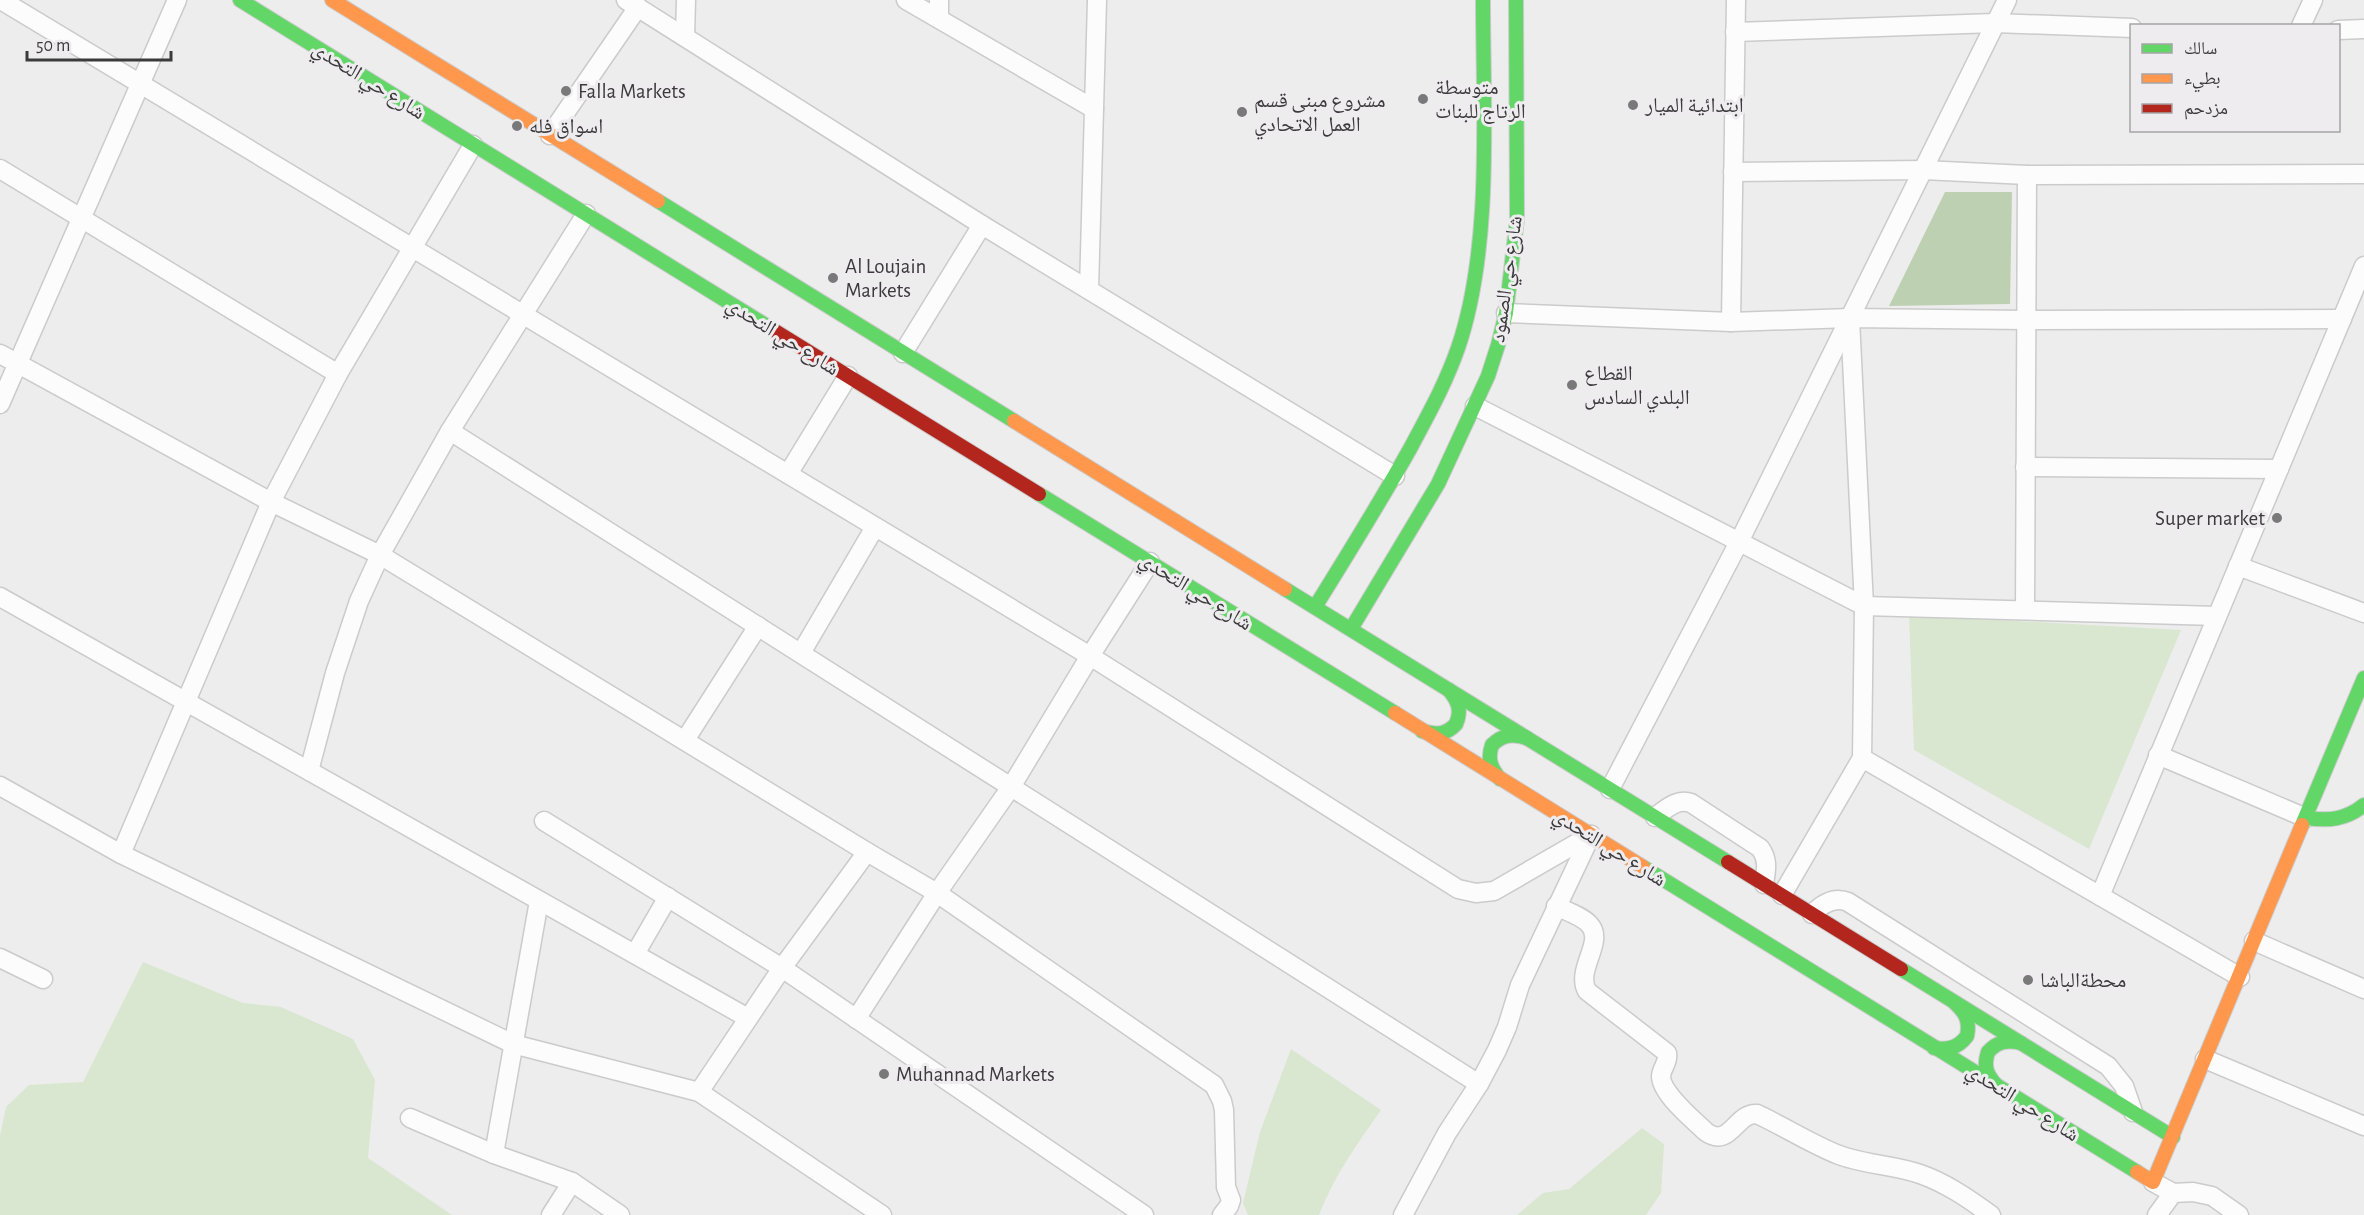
<svg xmlns="http://www.w3.org/2000/svg" width="2364" height="1215" viewBox="0 0 2364 1215" font-family="'Alegreya Sans','Noto Naskh Arabic',sans-serif">
  <style>
    .green { fill: #d9e6d0 }
    .forest { fill: #bed0b2 }
    .lines { fill: none; stroke-linecap: round; stroke-linejoin: round }
    .street-casing { stroke: #cbcbcb; stroke-width: 21 }
    .fast-casing { stroke: #cbcbcb; stroke-width: 16 }
    .slow-casing { stroke: #cbcbcb; stroke-width: 16 }
    .jam-casing { stroke: #cbcbcb; stroke-width: 16 }
    .street { stroke: #fcfcfc; stroke-width: 18 }
    .fast { stroke: #63d668; stroke-width: 14 }
    .slow { stroke: #ff974d; stroke-width: 14 }
    .jam { stroke: #b3261e; stroke-width: 14 }
    .poi-dot { fill: #7a797a; stroke: #eeecef; stroke-width: 2 }
    .labels { text-anchor: middle; stroke-width: 6; stroke-linejoin: round; paint-order: stroke }
    .street-label { font-size: 21px; fill: #3b3b3c; stroke: #eeecef }
    .poi-label { font-size: 21px; fill: #3b3b3c; stroke: #eeecef; text-anchor: start }
  </style>
  <rect width="100%" height="100%" fill="#eeedee"/>
  <!-- green -->
  <g class="green">
    <polygon points="1909,615 2181,630 2089,849 1914,750"/>
    <polygon points="143,962 243,1003 281,1007 353,1039 375,1080 368,1158 452,1215 0,1215 0,1136 6,1107 29,1085 83,1082"/>
    <path d="M1291 1049 1381 1110C1357 1144 1334 1176 1319 1215H1248L1243 1203 1260 1132Z"/>
    <polygon points="1642,1128 1664,1144 1661,1193 1646,1215 1517,1215 1543,1193 1569,1189"/>
  </g>
  <!-- forest -->
  <polygon class="forest" points="1945,192 2012,192 2010,304 1889,306"/>
  <g class="lines">
    <!-- street casing -->
    <g class="street-casing">
      <g id="street">
        <polyline points="1,0 1090,656 1458,889 1476,893 1494,891 1591,835"/>
        <polyline points="626,0 982,225 1395,476"/>
        <polyline points="906,0 1094,109"/>
        <polyline points="939,0 939,19"/>
        <polyline points="2301,26 2313,0"/>
        <polyline points="2338,30 2364,29"/>
        <polyline points="1735,32 1995,23 2132,28"/>
        <polyline points="685,37 686,0"/>
        <polyline points="550,135 638,7"/>
        <polyline points="0,169 338,374"/>
        <polyline points="1733,172 1923,170 2027,175 2364,174"/>
        <polyline points="1089,290 1097,0"/>
        <polyline points="1506,313 1731,322 1850,318 2026,320 2342,319"/>
        <polyline points="1731,322 1736,0"/>
        <polyline points="903,353 982,225"/>
        <polyline points="0,354 271,502 380,555 867,852"/>
        <polyline points="0,404 177,0"/>
        <polyline points="1475,406 1864,606 2217,616"/>
        <polyline points="450,431 1479,1084"/>
        <polyline points="2025,467 2279,469"/>
        <polyline points="788,474 848,376"/>
        <polyline points="2238,566 2364,613"/>
        <polyline points="0,597 748,1018"/>
        <polyline points="2025,610 2027,175"/>
        <polyline points="801,653 875,527"/>
        <polyline points="685,740 758,626"/>
        <polyline points="2158,755 2306,818"/>
        <polyline points="1862,758 2240,977"/>
        <polyline points="309,771 335,673 359,601 380,555 450,431 586,214"/>
        <polyline points="0,786 121,854 513,1044 699,1092 882,1215"/>
        <polyline points="1610,789 1739,542 2007,0"/>
        <path d="M1655 817C1666 809 1677 798 1691 803L1760 848C1769 860 1766 871 1764 884"/>
        <polyline points="544,821 782,968 1144,1215"/>
        <polyline points="121,854 271,502 338,374 473,145"/>
        <polyline points="1782,895 1862,758 1864,606 1850,319"/>
        <polyline points="2100,896 2364,266"/>
        <path d="M1556 906C1566 911 1582 916 1589 924 1606 941 1575 969 1587 991L1667 1053C1669 1062 1662 1067 1661 1076 1661 1094 1694 1120 1706 1132 1730 1149 1736 1112 1757 1114 1785 1127 1811 1144 1839 1155 1866 1165 1894 1165 1920 1174 1946 1183 1969 1199 1991 1215"/>
        <path d="M1812 914C1822 904 1834 896 1848 902L2108 1066 2124 1086 2133 1112"/>
        <polyline points="2254,941 2364,989"/>
        <polyline points="635,954 668,897"/>
        <polyline points="0,958 43,979"/>
        <polyline points="856,1019 937,893 1011,787 1090,656 1150,562"/>
        <polyline points="2205,1059 2364,1126"/>
        <polyline points="699,1092 782,968 867,852 937,893 1214,1085 1222,1101 1224,1110 1226,1187 1231,1200 1229,1206 1222,1215"/>
        <polyline points="410,1118 494,1154 572,1182 620,1215"/>
        <polyline points="494,1154 539,901"/>
        <polyline points="2153,1182 2173,1193 2193,1192 2212,1196 2239,1215"/>
        <polyline points="551,1215 572,1182"/>
        <polyline points="1403,1215 1447,1133 1479,1084 1497,1050 1507,1027 1520,985 1591,835"/>
        <polyline points="2157,1215 2173,1193"/>
      </g>
    </g>
    <!-- fast casing -->
    <g class="fast-casing">
      <g id="fast">
        <polyline points="240,0 775,331"/>
        <polyline points="658,201 1014,421"/>
        <polyline points="1039,494 1395,713"/>
        <polyline points="1285,589 1728,862"/>
        <path d="M1315 607C1348 554 1381 501 1411 447 1429 413 1445 385 1458 348 1493 246 1483 108 1483 0"/>
        <polyline points="1351,629 1438,484 1488,376 1498,345 1506,313 1517,219 1516,0"/>
        <path d="M1422 731C1436 735 1446 735 1456 724 1462 710 1458 701 1449 690"/>
        <path d="M1500 779C1491 768 1487 759 1492 745 1503 734 1513 734 1527 738"/>
        <path d="M2306 818C2328 821 2346 820 2364 805"/>
        <polyline points="2302,825 2364,678"/>
        <polyline points="1643,867 2137,1172"/>
        <polyline points="1901,969 2173,1137"/>
        <path d="M1934 1048C1948 1050 1958 1048 1967 1036 1970 1021 1966 1013 1955 1003"/>
        <path d="M1997 1086C1987 1075 1983 1067 1988 1052 1998 1041 2007 1040 2021 1043"/>
      </g>
    </g>
    <!-- slow casing -->
    <g class="slow-casing">
      <g id="slow">
        <polyline points="332,0 658,201"/>
        <polyline points="1014,421 1285,589"/>
        <polyline points="1395,713 1643,867"/>
        <polyline points="2137,1172 2153,1182 2302,825"/>
      </g>
    </g>
    <!-- jam casing -->
    <g class="jam-casing">
      <g id="jam">
        <polyline points="775,331 1039,494"/>
        <polyline points="1728,862 1901,969"/>
      </g>
    </g>
    <!-- street -->
    <use href="#street" class="street"/>
    <!-- fast -->
    <use href="#fast" class="fast"/>
    <!-- slow -->
    <use href="#slow" class="slow"/>
    <!-- jam -->
    <use href="#jam" class="jam"/>
  </g>
  <!-- markers -->
  <g class="poi-dot">
    <circle cx="566" cy="91" r="6"/>
    <circle cx="1423" cy="99" r="6"/>
    <circle cx="1633" cy="105" r="6"/>
    <circle cx="1242" cy="112" r="6"/>
    <circle cx="517" cy="126" r="6"/>
    <circle cx="833" cy="278" r="6"/>
    <circle cx="1572" cy="385" r="6"/>
    <circle cx="2277" cy="518" r="6"/>
    <circle cx="2028" cy="980" r="6"/>
    <circle cx="884" cy="1074" r="6"/>
  </g>
  <g class="labels">
    <!-- street labels -->
    <g class="street-label">
      <text transform="translate(369 80) rotate(32)" y="7">شارع حي التحدي</text>
      <text transform="translate(1506 279) rotate(-82)" y="7">شارع حي الصمود</text>
      <text transform="translate(783 336) rotate(32)" y="7">شارع حي التحدي</text>
      <text transform="translate(1196 591) rotate(32)" y="7">شارع حي التحدي</text>
      <text transform="translate(1610 847) rotate(32)" y="7">شارع حي التحدي</text>
      <text transform="translate(2023 1102) rotate(32)" y="7">شارع حي التحدي</text>
    </g>
    <!-- poi labels -->
    <g class="poi-label">
      <text x="1435" y="94">متوسطة<tspan x="1435" dy="24">الرتاج للبنات</tspan></text>
      <text x="578" y="98">Falla Markets</text>
      <text x="1254" y="107">مشروع مبنى قسم<tspan x="1254" dy="24">العمل الاتحادي</tspan></text>
      <text x="1645" y="112">ابتدائية الميار</text>
      <text x="529" y="133">اسواق فله</text>
      <text x="845" y="273">Al Loujain<tspan x="845" dy="24">Markets</tspan></text>
      <text x="1584" y="380">القطاع<tspan x="1584" dy="24">البلدي السادس</tspan></text>
      <text x="2265" y="525" text-anchor="end">Super market</text>
      <text x="2040" y="987">محطةالباشا</text>
      <text x="896" y="1081">Muhannad Markets</text>
    </g>
  </g>
  <!-- legend -->
  <rect x="2130" y="24" width="210" height="108" fill="#eeecef" stroke="#a6a5a7" stroke-width="1.5"/>
  <rect x="2142" y="44" width="30" height="9" fill="#63d668" stroke="#a6a5a7" stroke-width="1.5"/>
  <text x="2184" y="54" font-size="18" fill="#3b3b3c">سالك</text>
  <rect x="2142" y="74" width="30" height="9" fill="#ff974d" stroke="#a6a5a7" stroke-width="1.5"/>
  <text x="2184" y="84" font-size="18" fill="#3b3b3c">بطيء</text>
  <rect x="2142" y="104" width="30" height="9" fill="#b3261e" stroke="#a6a5a7" stroke-width="1.5"/>
  <text x="2184" y="114" font-size="18" fill="#3b3b3c">مزدحم</text>
  <!-- scale -->
  <path d="M27 51v9h144v-9" fill="none" stroke="#3b3b3c" stroke-width="3"/>
  <text x="36" y="51" font-size="18" fill="#3b3b3c" stroke="#eeecef" stroke-width="4.5" paint-order="stroke">50 m</text>
</svg>
